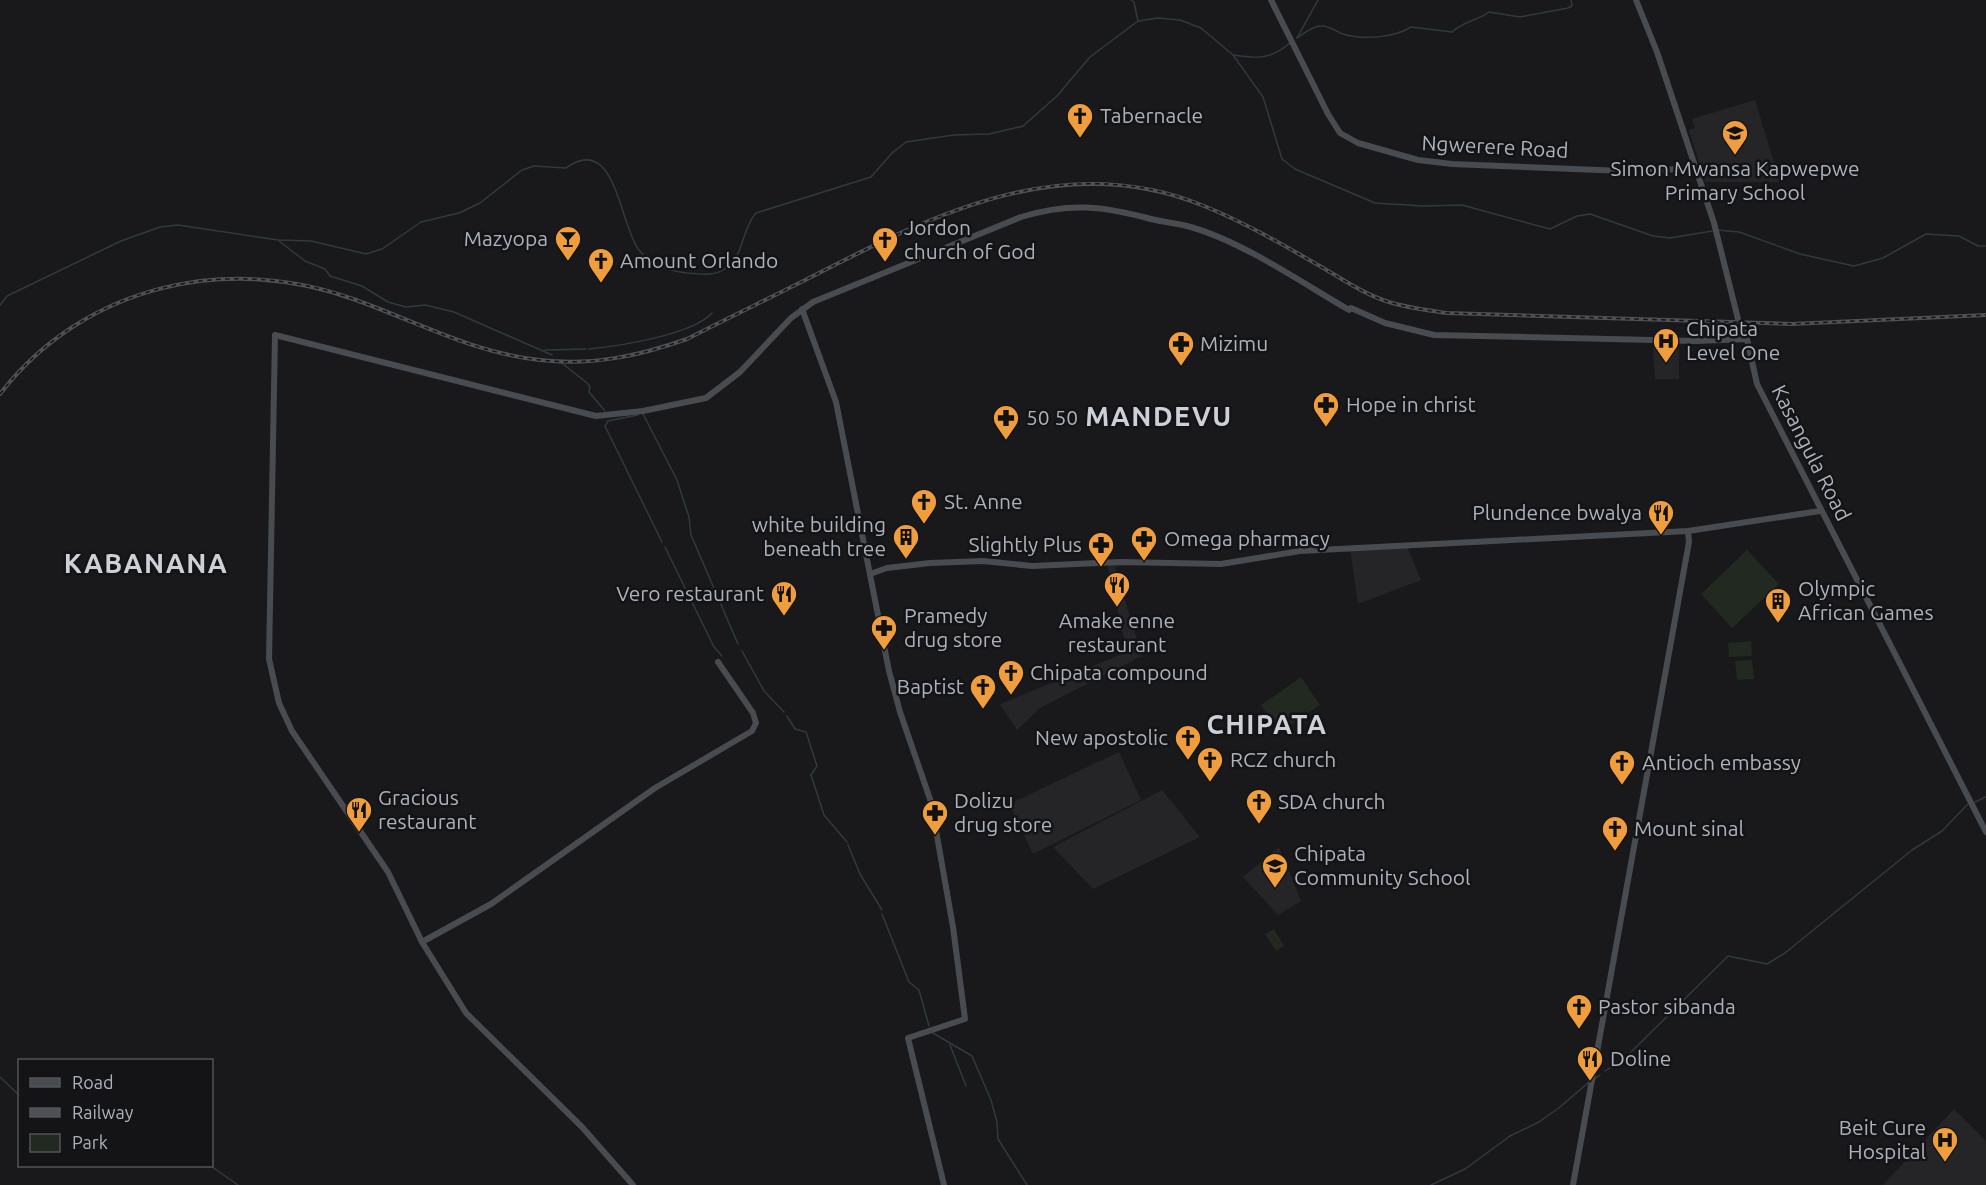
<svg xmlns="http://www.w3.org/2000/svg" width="1986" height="1185" viewBox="0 0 1986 1185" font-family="Ubuntu,sans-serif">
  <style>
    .built { fill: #252528 }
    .green { fill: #212921 }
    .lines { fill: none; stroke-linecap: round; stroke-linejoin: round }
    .stream { stroke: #2f3a3f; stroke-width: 1.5 }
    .secondary { stroke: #484b50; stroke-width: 6 }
    .rail-casing { stroke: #4d5055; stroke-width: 4 }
    .rail { stroke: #141416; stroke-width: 1.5; stroke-dasharray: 4.5; stroke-linecap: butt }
    .labels { text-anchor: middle; stroke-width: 5; stroke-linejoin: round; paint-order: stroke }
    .poi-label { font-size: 21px; fill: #acb2bb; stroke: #141416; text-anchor: start }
    .street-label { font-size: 21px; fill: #acb2bb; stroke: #141416 }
    .district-label { font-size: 27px; font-weight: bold; letter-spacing: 1.5px; fill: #cdd1d7; stroke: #141416 }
  </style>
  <rect width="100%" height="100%" fill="#19191b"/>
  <!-- built -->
  <g class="built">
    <polygon points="1755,100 1780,182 1705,182 1689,130 1695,128 1692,119"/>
    <polygon points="1653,348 1679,349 1679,379 1655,379"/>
    <polygon points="1406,544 1421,580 1358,604 1350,548"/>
    <polygon points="1133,558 1128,564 1115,567 1142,656 1040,708 1017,730 1000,704 1127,652 1107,563"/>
    <polygon points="1119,752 1141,800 1033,854 1009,804"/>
    <polygon points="1162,790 1200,837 1093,889 1053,847"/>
    <polygon points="1279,847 1301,901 1278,915 1243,877"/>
    <polygon points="1954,1109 1986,1141 1986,1185 1883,1185"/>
  </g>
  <!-- green -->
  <g class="green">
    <polygon points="1747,550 1779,584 1732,628 1701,594"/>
    <polygon points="1751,641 1752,656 1729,657 1728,643"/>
    <polygon points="1752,660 1754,679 1737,680 1735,661"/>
    <polygon points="1301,677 1320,705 1279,732 1261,705"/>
    <polygon points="1274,929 1284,946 1276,951 1265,934"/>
  </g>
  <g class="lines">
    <!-- stream -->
    <g class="stream">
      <polyline points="1131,0 1134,2 1138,21"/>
      <path d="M1297 38C1304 34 1311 26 1321 26 1328 25 1335 31 1343 34 1362 40 1394 38 1411 27L1452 32C1464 21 1477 21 1489 12L1520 17 1568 8 1572 6 1571 0"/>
      <polyline points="1297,38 1318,0"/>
      <path d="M1234 55C1258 59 1271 59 1290 43"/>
      <polyline points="1717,230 1739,232 1800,254 1854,266 1883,258 1926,234 1959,236 1978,246 1986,246"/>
      <polyline points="279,241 305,261 325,269 330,276 362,286 388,302 406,307 425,305 454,312 552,355"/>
      <path d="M0 305 7 296 121 241 160 227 178 225 278 240 311 241 366 254 382 249 421 222 459 213 480 203 522 170 534 166 566 168C616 132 619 224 639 250 651 265 668 271 687 273 701 274 714 277 726 268 745 254 741 230 756 213L871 177 892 153 906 142 954 135 989 134 1023 126 1057 96 1090 57 1138 21 1158 18 1180 20 1201 28 1233 55 1263 97 1282 159 1295 169 1375 203 1424 206 1462 205 1550 229 1577 216 1590 214 1653 236 1670 238 1712 231"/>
      <path d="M589 349C619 346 692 335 712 313"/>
      <polyline points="544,350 586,349"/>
      <polyline points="558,360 587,383 590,387 589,392 605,411"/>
      <polyline points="643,414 677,480 689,517 691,535 738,644"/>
      <polyline points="638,415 608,421 605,426 662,542"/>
      <polyline points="665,547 714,647 722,656"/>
      <polyline points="742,651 764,691 784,712"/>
      <polyline points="787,716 795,729 806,732 817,766 811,775 824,815 847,842"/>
      <polyline points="1975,802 1986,797"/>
      <polyline points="848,845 860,874 882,910"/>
      <polyline points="882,914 909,982 919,990 929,1026"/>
      <polyline points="1725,959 1728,956 1767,964 1785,953 1912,850 1942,831 1968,804"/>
      <polyline points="933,1033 972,1056 991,1100 997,1122 998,1139 1027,1185"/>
      <polyline points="950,1045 966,1086"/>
      <polyline points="1605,1071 1626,1057 1724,960"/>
      <polyline points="0,1077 20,1096"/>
      <polyline points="1595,1079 1600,1075"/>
      <polyline points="211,1166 238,1185"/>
      <polyline points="1431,1185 1465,1169 1510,1136 1539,1122 1560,1107 1589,1082"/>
    </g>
    <!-- secondary -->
    <g class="secondary">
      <polyline points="1271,0 1328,114 1340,133 1358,143 1418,160 1452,164 1648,172 1694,167"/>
      <polyline points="1636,0 1657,52 1714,223 1739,323 1747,339 1757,384 1986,832"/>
      <polyline points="802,309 836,402 889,671 900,712 931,802 953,927 965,1019 908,1038 944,1185"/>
      <polyline points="870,574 887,568 930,563 983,561 1032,566 1120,562 1221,564 1300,551 1688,531 1820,511"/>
      <polyline points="422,942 491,904 655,788 752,731 756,723 753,713 718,662"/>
      <path d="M633 1185 582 1127 466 1013 422 942 388 872 292 731 279 703 269 659 275 335 596 416 643 411 706 398 740 372 791 318 813 302 1021 217C1070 202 1103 206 1151 219 1163 222 1175 223 1187 226 1240 240 1301 282 1349 310L1351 308 1385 323 1434 335 1696 341 1747 339"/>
      <polyline points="1573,1185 1689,542 1688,531"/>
    </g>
    <!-- rail casing -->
    <g class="rail-casing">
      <path id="rail" d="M0 394C85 284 229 253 356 300 417 322 474 353 540 360 592 366 639 356 687 339 730 317 774 296 817 274 938 212 1067 149 1204 206 1246 223 1285 246 1325 269 1345 281 1366 295 1389 302 1408 308 1427 310 1447 313L1792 324 1986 315"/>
    </g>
    <!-- rail -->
    <use href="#rail" class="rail"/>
  </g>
  <!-- icons -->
  <defs>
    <g id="church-pin" transform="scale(1.35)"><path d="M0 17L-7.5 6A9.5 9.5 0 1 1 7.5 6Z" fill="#f09d3d" stroke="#141416"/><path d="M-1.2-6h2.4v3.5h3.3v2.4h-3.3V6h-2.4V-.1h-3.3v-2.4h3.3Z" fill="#111"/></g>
    <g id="school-pin" transform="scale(1.35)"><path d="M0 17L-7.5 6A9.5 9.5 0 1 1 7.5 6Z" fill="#f09d3d" stroke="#141416"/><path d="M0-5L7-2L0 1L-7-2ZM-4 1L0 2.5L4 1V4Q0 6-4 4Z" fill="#111"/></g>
    <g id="bar-pin" transform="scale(1.35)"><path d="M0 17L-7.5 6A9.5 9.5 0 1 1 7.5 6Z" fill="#f09d3d" stroke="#141416"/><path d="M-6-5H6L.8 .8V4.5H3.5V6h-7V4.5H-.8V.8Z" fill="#111"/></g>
    <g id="hospital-pin" transform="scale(1.35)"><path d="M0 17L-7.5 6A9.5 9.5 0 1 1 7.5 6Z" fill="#f09d3d" stroke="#141416"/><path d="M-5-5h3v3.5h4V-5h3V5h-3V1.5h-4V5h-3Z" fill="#111"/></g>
    <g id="pharmacy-pin" transform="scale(1.35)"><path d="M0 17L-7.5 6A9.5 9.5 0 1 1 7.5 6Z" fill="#f09d3d" stroke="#141416"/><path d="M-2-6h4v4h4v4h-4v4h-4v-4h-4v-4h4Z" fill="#111"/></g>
    <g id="restaurant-pin" transform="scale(1.35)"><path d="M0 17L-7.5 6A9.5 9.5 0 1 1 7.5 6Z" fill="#f09d3d" stroke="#141416"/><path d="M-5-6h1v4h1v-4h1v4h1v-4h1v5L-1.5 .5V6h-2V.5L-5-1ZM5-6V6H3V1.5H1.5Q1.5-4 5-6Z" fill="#111"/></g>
    <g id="building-pin" transform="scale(1.35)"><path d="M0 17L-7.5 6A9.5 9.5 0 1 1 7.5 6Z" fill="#f09d3d" stroke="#141416"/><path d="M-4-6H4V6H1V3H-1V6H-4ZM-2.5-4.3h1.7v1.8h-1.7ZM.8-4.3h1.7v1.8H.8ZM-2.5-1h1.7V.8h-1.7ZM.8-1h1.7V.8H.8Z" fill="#111"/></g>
  </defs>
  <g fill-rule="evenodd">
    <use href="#church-pin" x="1080" y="116"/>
    <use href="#school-pin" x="1735" y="133"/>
    <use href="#bar-pin" x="568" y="239"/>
    <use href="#church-pin" x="885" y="240"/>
    <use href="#church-pin" x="601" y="261"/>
    <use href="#hospital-pin" x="1666" y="341"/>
    <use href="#pharmacy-pin" x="1181" y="344"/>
    <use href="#pharmacy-pin" x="1326" y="405"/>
    <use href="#pharmacy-pin" x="1006" y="418"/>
    <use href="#church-pin" x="924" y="502"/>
    <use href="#restaurant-pin" x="1661" y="513"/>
    <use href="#building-pin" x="906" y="537"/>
    <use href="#pharmacy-pin" x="1144" y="539"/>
    <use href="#pharmacy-pin" x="1101" y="545"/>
    <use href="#restaurant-pin" x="1117" y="585"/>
    <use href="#restaurant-pin" x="784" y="594"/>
    <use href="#building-pin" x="1778" y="601"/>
    <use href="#pharmacy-pin" x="884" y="628"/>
    <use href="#church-pin" x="1011" y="673"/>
    <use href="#church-pin" x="983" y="687"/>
    <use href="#church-pin" x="1188" y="738"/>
    <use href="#church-pin" x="1210" y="760"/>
    <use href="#church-pin" x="1622" y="763"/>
    <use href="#church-pin" x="1259" y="802"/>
    <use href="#restaurant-pin" x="359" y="810"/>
    <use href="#pharmacy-pin" x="935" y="813"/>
    <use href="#church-pin" x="1615" y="829"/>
    <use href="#school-pin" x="1275" y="866"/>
    <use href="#church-pin" x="1579" y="1007"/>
    <use href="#restaurant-pin" x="1590" y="1059"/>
    <use href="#hospital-pin" x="1945" y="1140"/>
  </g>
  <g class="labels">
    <!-- poi labels -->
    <g class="poi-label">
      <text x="1100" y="123">Tabernacle</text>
      <text x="1735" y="176" text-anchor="middle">Simon Mwansa Kapwepwe<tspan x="1735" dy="24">Primary School</tspan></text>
      <text x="904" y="235">Jordon<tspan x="904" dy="24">church of God</tspan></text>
      <text x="548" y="246" text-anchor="end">Mazyopa</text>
      <text x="620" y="268">Amount Orlando</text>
      <text x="1686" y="336">Chipata<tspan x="1686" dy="24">Level One</tspan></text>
      <text x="1200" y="351">Mizimu</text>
      <text x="1346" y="412">Hope in christ</text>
      <text x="1026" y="425">50 50</text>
      <text x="944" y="509">St. Anne</text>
      <text x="1642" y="520" text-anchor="end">Plundence bwalya</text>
      <text x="886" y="532" text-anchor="end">white building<tspan x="886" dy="24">beneath tree</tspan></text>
      <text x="1164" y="546">Omega pharmacy</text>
      <text x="1082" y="552" text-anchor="end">Slightly Plus</text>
      <text x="1798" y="596">Olympic<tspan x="1798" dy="24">African Games</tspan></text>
      <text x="764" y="601" text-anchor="end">Vero restaurant</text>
      <text x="904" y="623">Pramedy<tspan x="904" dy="24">drug store</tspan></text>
      <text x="1117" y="628" text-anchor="middle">Amake enne<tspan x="1117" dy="24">restaurant</tspan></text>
      <text x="1030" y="680">Chipata compound</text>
      <text x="964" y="694" text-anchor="end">Baptist</text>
      <text x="1168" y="745" text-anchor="end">New apostolic</text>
      <text x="1230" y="767">RCZ church</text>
      <text x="1642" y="770">Antioch embassy</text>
      <text x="378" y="805">Gracious<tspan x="378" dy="24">restaurant</tspan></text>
      <text x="954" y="808">Dolizu<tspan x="954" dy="24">drug store</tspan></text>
      <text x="1278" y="809">SDA church</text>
      <text x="1634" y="836">Mount sinal</text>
      <text x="1294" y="861">Chipata<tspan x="1294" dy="24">Community School</tspan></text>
      <text x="1598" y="1014">Pastor sibanda</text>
      <text x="1610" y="1066">Doline</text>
      <text x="1926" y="1135" text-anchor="end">Beit Cure<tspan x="1926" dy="24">Hospital</tspan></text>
    </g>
    <!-- street labels -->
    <g class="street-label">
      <text transform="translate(1495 147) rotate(3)" y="7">Ngwerere Road</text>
      <text transform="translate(1811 453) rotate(63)" y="7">Kasangula Road</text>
    </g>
    <!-- district labels -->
    <g class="district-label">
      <text x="1159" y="426">MANDEVU</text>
      <text x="146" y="573">KABANANA</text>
      <text x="1267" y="734">CHIPATA</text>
    </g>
  </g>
  <!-- legend -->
  <rect x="18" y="1059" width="195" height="108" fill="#141416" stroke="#515358" stroke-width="1.5"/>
  <rect x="30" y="1078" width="30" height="9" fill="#484b50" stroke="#515358" stroke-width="1.5"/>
  <text x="72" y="1089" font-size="18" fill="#acb2bb">Road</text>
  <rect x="30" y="1108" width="30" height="9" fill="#4d5055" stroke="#515358" stroke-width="1.5"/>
  <text x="72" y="1119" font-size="18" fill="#acb2bb">Railway</text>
  <rect x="30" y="1134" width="30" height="18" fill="#212921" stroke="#515358" stroke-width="1.5"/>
  <text x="72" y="1149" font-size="18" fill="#acb2bb">Park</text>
</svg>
